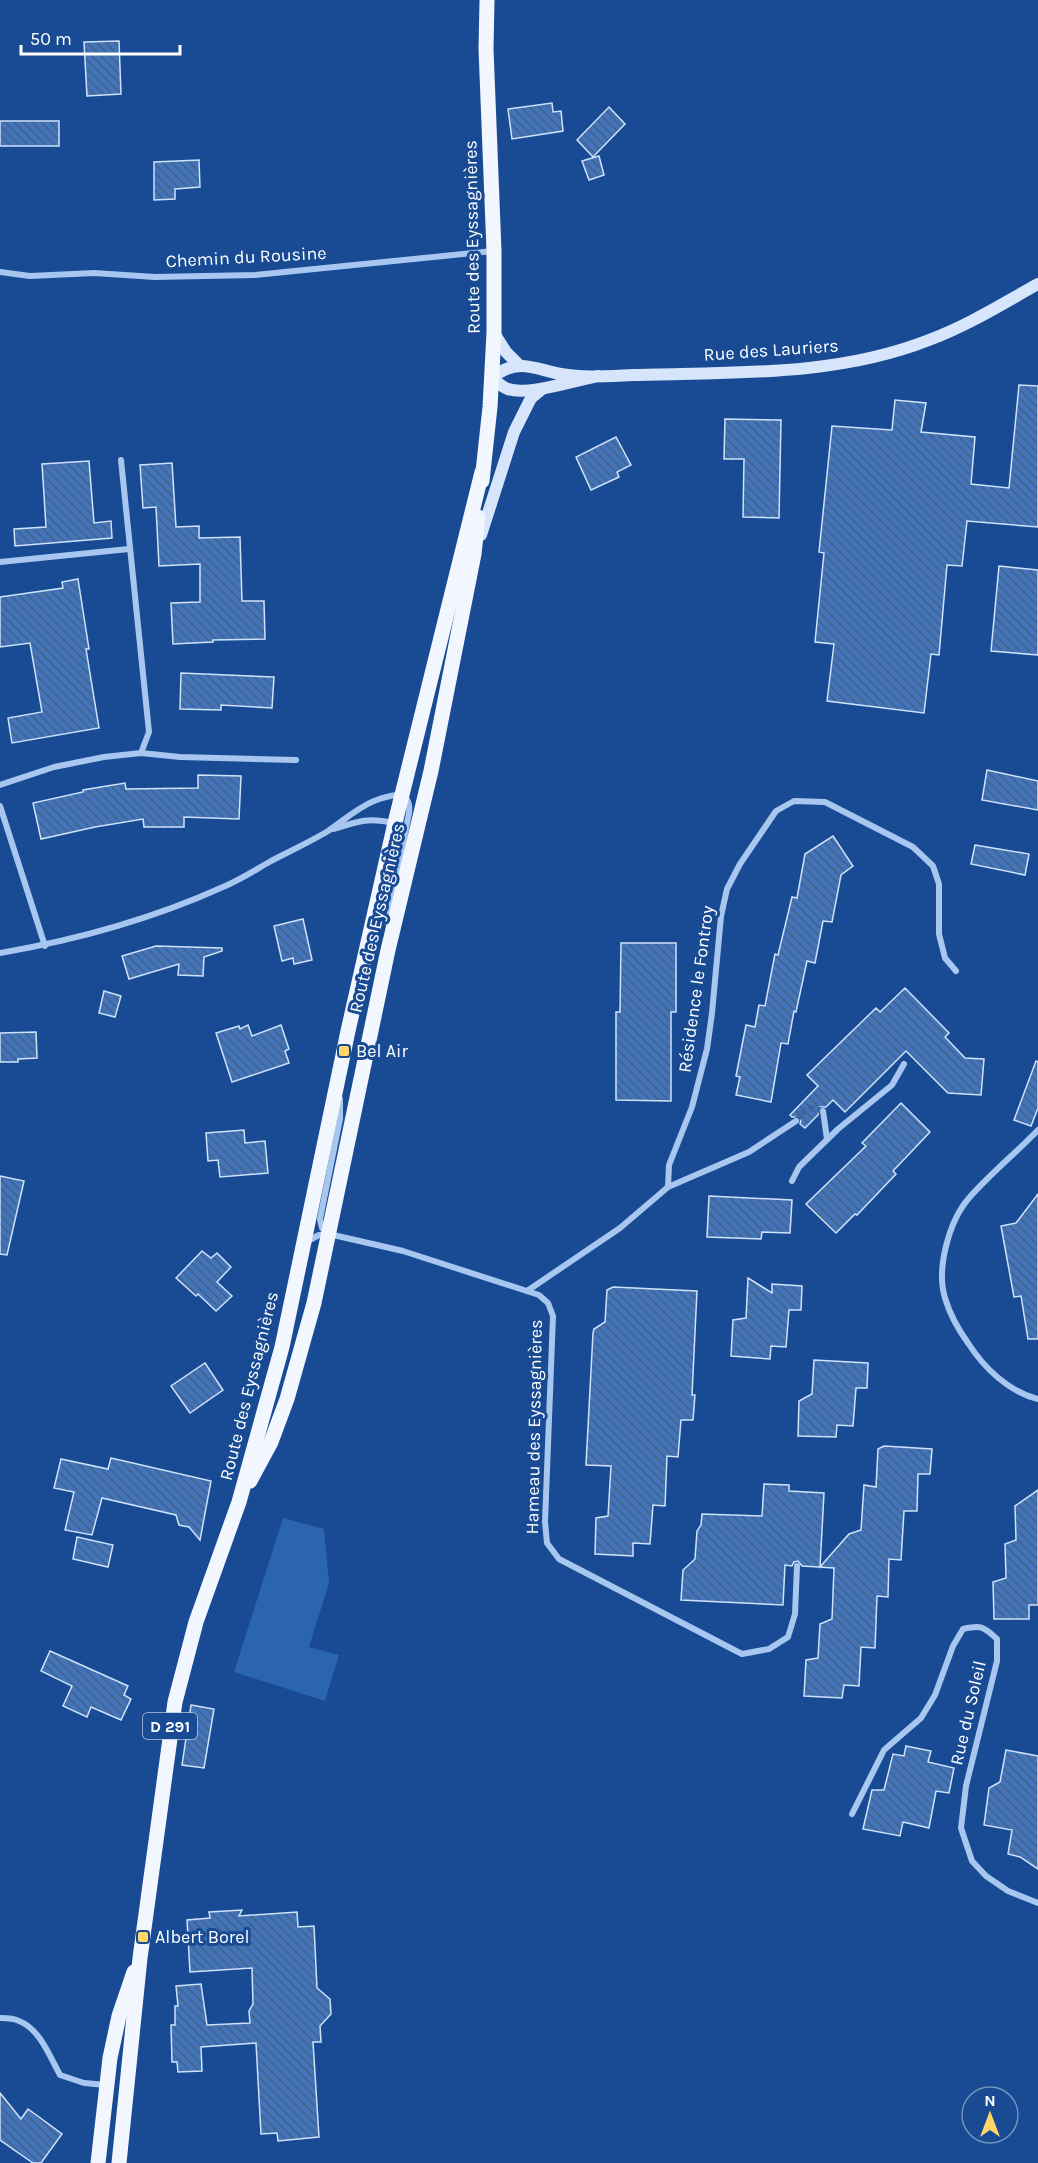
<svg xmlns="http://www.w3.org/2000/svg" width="1038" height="2163" viewBox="0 0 1038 2163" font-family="Karla,sans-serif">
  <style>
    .garden { fill: #2b64b1 }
    .building { fill: url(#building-back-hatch); stroke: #cee2fb; stroke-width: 1.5 }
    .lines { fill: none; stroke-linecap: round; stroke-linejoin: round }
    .street-tunnel { stroke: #3b66a3; stroke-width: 6; stroke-dasharray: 6 3; stroke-linecap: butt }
    .street { stroke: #a8c7f0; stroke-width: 6 }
    .secondary { stroke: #d6e5fb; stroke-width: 12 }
    .primary { stroke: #f1f6ff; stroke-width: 15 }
    .poi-dot { fill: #ffd667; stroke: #184b93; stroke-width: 2 }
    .labels { text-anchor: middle; stroke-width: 6; stroke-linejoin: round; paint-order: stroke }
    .shield { fill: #184b93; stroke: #bac9df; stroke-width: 1.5 }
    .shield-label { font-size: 16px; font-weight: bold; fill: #fff }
    .street-label { font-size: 18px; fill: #fff; stroke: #184b93 }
    .poi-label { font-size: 18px; fill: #fff; stroke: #184b93; text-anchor: start }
  </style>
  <defs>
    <pattern id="building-back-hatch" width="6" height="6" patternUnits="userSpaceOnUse" patternTransform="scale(1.5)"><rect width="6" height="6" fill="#4174ba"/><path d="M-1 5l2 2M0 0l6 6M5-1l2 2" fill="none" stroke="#466083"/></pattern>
  </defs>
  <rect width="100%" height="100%" fill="#184b93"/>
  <!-- garden -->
  <polygon class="garden" points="283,1518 324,1529 329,1583 309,1647 339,1655 325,1701 234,1672"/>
  <!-- building -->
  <g class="building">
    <polygon points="119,41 121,94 87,96 84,42"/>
    <polygon points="552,103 553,112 561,111 563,131 512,139 508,109"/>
    <polygon points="609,107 625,124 593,157 577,140"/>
    <rect x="0" y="121" width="59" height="25"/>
    <polygon points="599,156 604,175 589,180 582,161"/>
    <polygon points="199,160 200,187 175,189 175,199 154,200 154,162"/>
    <polygon points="1019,385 1038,386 1038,527 967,521 962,566 947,565 939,655 931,654 924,713 827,701 834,644 815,642 824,553 819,552 832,426 892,430 895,400 926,403 921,432 975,437 971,484 1009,488"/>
    <polygon points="725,419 781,420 779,518 743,517 744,459 724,459"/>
    <polygon points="616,437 631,465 617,472 619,477 591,490 576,457"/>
    <polygon points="89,461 94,523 111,521 112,538 15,546 14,529 46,527 42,464"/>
    <polygon points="172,463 176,527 199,526 199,538 240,537 242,601 264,601 265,639 213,640 213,642 173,644 171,603 200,602 200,564 159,566 156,507 143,508 140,465"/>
    <polygon points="999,566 1038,570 1038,655 991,651"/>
    <polygon points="78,579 89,649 86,649 99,728 12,743 8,718 42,712 30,643 0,647 0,597 63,588 62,582"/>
    <polygon points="181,673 274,677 272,708 221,705 221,710 180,709"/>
    <polygon points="987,770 1038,781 1038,810 982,800"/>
    <polygon points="198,775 241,776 239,819 184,817 184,827 144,827 143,819 95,827 41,839 33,803 83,792 83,790 125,783 126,789 198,788"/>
    <polygon points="833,836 853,866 841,875 832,922 823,921 815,963 807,961 796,1012 794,1011 788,1044 781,1043 771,1102 736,1095 740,1077 736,1076 746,1025 755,1027 759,1005 765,1006 775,954 778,955 792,897 797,898 805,854"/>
    <polygon points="975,845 1029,854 1025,875 971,864"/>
    <polygon points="303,919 312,960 294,964 293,958 282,961 274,926"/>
    <polygon points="621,943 676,943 676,1012 671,1012 671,1101 616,1100 616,1012 620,1012"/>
    <polygon points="156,946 222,948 222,951 204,957 203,976 178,975 179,964 129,979 122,956"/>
    <polygon points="905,988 949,1033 945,1037 965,1058 984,1059 981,1095 948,1093 906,1051 845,1112 833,1100 826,1107 819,1107 818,1115 805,1128 800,1124 801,1120 799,1117 792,1117 790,1115 818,1086 807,1075 876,1008 880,1012"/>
    <polygon points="104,991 121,996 115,1017 99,1013"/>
    <polygon points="248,1025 252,1036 281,1025 289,1049 285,1051 289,1063 232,1082 216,1033 239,1026 240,1029"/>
    <polygon points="36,1032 37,1058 18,1059 18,1062 0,1062 0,1033"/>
    <polygon points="1036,1061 1038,1062 1038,1108 1031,1126 1014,1120"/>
    <polygon points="901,1103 930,1132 893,1171 896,1174 857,1215 855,1214 836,1233 806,1204 866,1146 862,1143"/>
    <polygon points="244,1130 245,1143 265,1141 268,1173 220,1177 218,1160 208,1161 206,1133"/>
    <polygon points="0,1176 24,1181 7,1255 0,1254"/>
    <polygon points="1038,1194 1038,1339 1028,1339 1021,1296 1014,1297 1001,1226 1016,1223"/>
    <polygon points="709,1196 792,1200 790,1233 762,1232 761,1239 707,1237"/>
    <polygon points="202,1251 211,1258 217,1253 231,1267 217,1282 232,1296 216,1311 198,1294 196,1296 176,1278"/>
    <polygon points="748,1278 772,1293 772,1284 802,1286 801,1310 789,1310 786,1347 771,1346 770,1359 731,1356 733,1320 746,1318"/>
    <polygon points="613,1287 697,1291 692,1395 695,1395 693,1420 681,1420 678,1457 667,1456 665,1506 653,1505 650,1544 633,1543 633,1556 595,1554 596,1518 608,1516 611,1466 586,1465 593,1333 594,1329 605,1322 607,1290"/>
    <polygon points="814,1360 868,1363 867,1388 856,1388 853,1426 837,1425 836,1437 798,1436 799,1401 812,1394"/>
    <polygon points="205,1363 223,1390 190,1413 171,1386"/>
    <polygon points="884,1446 932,1449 930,1474 918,1474 917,1511 904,1511 901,1560 889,1559 888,1597 877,1596 875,1648 861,1647 859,1686 844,1685 842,1698 804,1696 806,1660 818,1658 820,1624 832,1619 834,1568 802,1566 798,1561 794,1562 792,1566 785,1565 783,1605 681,1600 683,1570 695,1559 697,1531 701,1525 702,1514 762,1516 764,1484 789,1485 789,1491 824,1493 820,1567 849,1534 861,1530 864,1485 876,1487 878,1449"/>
    <polygon points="111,1458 211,1481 200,1540 189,1527 179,1525 176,1515 102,1498 92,1535 65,1530 74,1492 54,1488 61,1459 108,1469"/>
    <polygon points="1038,1490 1038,1605 1029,1605 1029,1619 994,1619 993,1582 1006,1578 1005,1544 1016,1540 1015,1506"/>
    <polygon points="77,1537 113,1545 108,1567 73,1559"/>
    <polygon points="50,1651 128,1686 124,1695 131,1699 121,1720 91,1707 87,1717 63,1706 72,1686 41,1671"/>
    <polygon points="191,1705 214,1709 204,1768 182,1765"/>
    <polygon points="906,1746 931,1751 928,1762 954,1768 949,1793 936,1791 929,1828 903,1822 900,1836 863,1829 872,1790 884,1790 893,1754 904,1756"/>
    <polygon points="1006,1750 1038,1756 1038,1869 1020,1857 1008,1854 1012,1830 984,1825 989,1788 1000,1782"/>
    <polygon points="242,1910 239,1916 297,1912 298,1927 314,1926 317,1988 330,1999 331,2014 320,2026 321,2042 313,2042 319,2137 278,2141 277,2133 261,2134 256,2043 201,2047 202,2071 178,2072 177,2062 172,2062 171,2025 175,2025 175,2006 178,2006 176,1986 201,1984 207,2025 250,2023 249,2011 253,2004 252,1968 190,1972 187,1920 210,1918 209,1912"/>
    <polygon points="0,2093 21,2119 28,2109 62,2134 41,2163 33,2163 0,2140"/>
  </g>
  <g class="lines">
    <!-- street-tunnel -->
    <polyline class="street-tunnel" points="796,1121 805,1110 812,1108 823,1111"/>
    <!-- street -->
    <g class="street">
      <polyline points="0,272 30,276 94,273 155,277 255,275 493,251"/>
      <polyline points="121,460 149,732 141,753"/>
      <polyline points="0,562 129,549"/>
      <polyline points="0,785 54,767 104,757 141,753 180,757 296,760"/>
      <polyline points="0,806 45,946"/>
      <path d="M334 829C358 821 369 817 394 823"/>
      <path d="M0 953C76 940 152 919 223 887 240 880 255 870 271 861 290 851 310 842 328 831 343 821 357 808 374 801 390 795 412 788 409 813L388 923"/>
      <polyline points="823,1111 827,1139"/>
      <path d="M1038 1130C1016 1153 990 1174 969 1198 949 1221 936 1269 945 1298 950 1315 958 1329 968 1343 984 1368 1009 1392 1038 1399"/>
      <polyline points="792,1181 799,1167 838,1129 892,1085 904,1064"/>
      <polyline points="668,1187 749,1152 796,1121"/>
      <polyline points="326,1231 322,1228 320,1219 340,1119 340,1099"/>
      <polyline points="308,1241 319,1235 329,1234 403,1251 539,1295 548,1303 553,1316 545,1522 547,1543 559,1559 742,1654 769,1649 788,1637 795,1614 797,1566"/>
      <polyline points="527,1291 620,1228 668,1187 669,1165 692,1107 707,1049 712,1013 721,916 727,889 740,864 776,811 794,801 825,802 913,847 933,866 939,884 939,934 945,958 956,971"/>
      <path d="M852 1814 884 1750 921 1718 935 1695 953 1646 963 1629C981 1625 983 1626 997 1639V1661L966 1786 961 1828 972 1861 986 1876 1008 1891 1038 1903"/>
      <path d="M0 2018C6 2018 14 2018 19 2021 40 2029 50 2057 60 2075L84 2083 106 2085"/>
    </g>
    <!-- secondary -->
    <g class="secondary">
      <polyline points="494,333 506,352 520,366"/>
      <path d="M598 376C576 380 527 396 508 389 502 387 497 382 492 378 499 371 511 366 521 366 534 366 548 372 561 374 585 378 609 376 633 375 733 372 835 377 929 340 967 326 1002 304 1038 284"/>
      <polyline points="481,535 514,432 531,398 542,389"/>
    </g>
    <!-- primary -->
    <g class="primary">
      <polyline points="482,481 490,407 494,333 494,251 486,49 487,0"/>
      <polyline points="250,1481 271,1442 287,1399 314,1303 388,950 431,771 474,554 478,517"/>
      <polyline points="98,2163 110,2058 119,2016 134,1972"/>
      <polyline points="119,2163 140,1958 175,1702 196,1622 239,1502 282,1347 348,1031 395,823 482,472"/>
    </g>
  </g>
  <!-- markers -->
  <g class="poi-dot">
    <rect x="338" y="1045" width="12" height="12" rx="3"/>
    <rect x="137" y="1931" width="12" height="12" rx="3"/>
  </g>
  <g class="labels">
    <!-- shield labels -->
    <rect class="shield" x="143" y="1713" width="54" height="26" rx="4.5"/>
    <g class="shield-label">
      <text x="170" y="1732">D 291</text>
    </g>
    <!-- street labels -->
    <g class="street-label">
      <text transform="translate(472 237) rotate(-91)" y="6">Route des Eyssagnières</text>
      <text transform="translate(246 257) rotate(-3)" y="6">Chemin du Rousine</text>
      <text transform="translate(771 350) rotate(-4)" y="6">Rue des Lauriers</text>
      <text transform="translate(377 918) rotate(-77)" y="6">Route des Eyssagnières</text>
      <text transform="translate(696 989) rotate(-82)" y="6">Résidence le Fontroy</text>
      <text transform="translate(249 1386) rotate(-76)" y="6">Route des Eyssagnières</text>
      <text transform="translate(534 1427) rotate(-89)" y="6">Hameau des Eyssagnières</text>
      <text transform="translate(968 1713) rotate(-77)" y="6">Rue du Soleil</text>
    </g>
    <!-- poi labels -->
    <g class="poi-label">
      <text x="356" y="1057">Bel Air</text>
      <text x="155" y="1943">Albert Borel</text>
    </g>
  </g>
  <!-- north arrow -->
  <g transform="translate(990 2115)"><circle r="28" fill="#184b93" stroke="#7493be" stroke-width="1.5"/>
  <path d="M0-4.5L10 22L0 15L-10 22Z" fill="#ffd667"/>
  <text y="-9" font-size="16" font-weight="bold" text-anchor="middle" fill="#ffffff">N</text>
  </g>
  <!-- scale -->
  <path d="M21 45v9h159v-9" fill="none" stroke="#ffffff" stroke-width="3"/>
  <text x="30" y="45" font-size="18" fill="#ffffff" stroke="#184b93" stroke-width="4.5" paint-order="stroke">50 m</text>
</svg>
